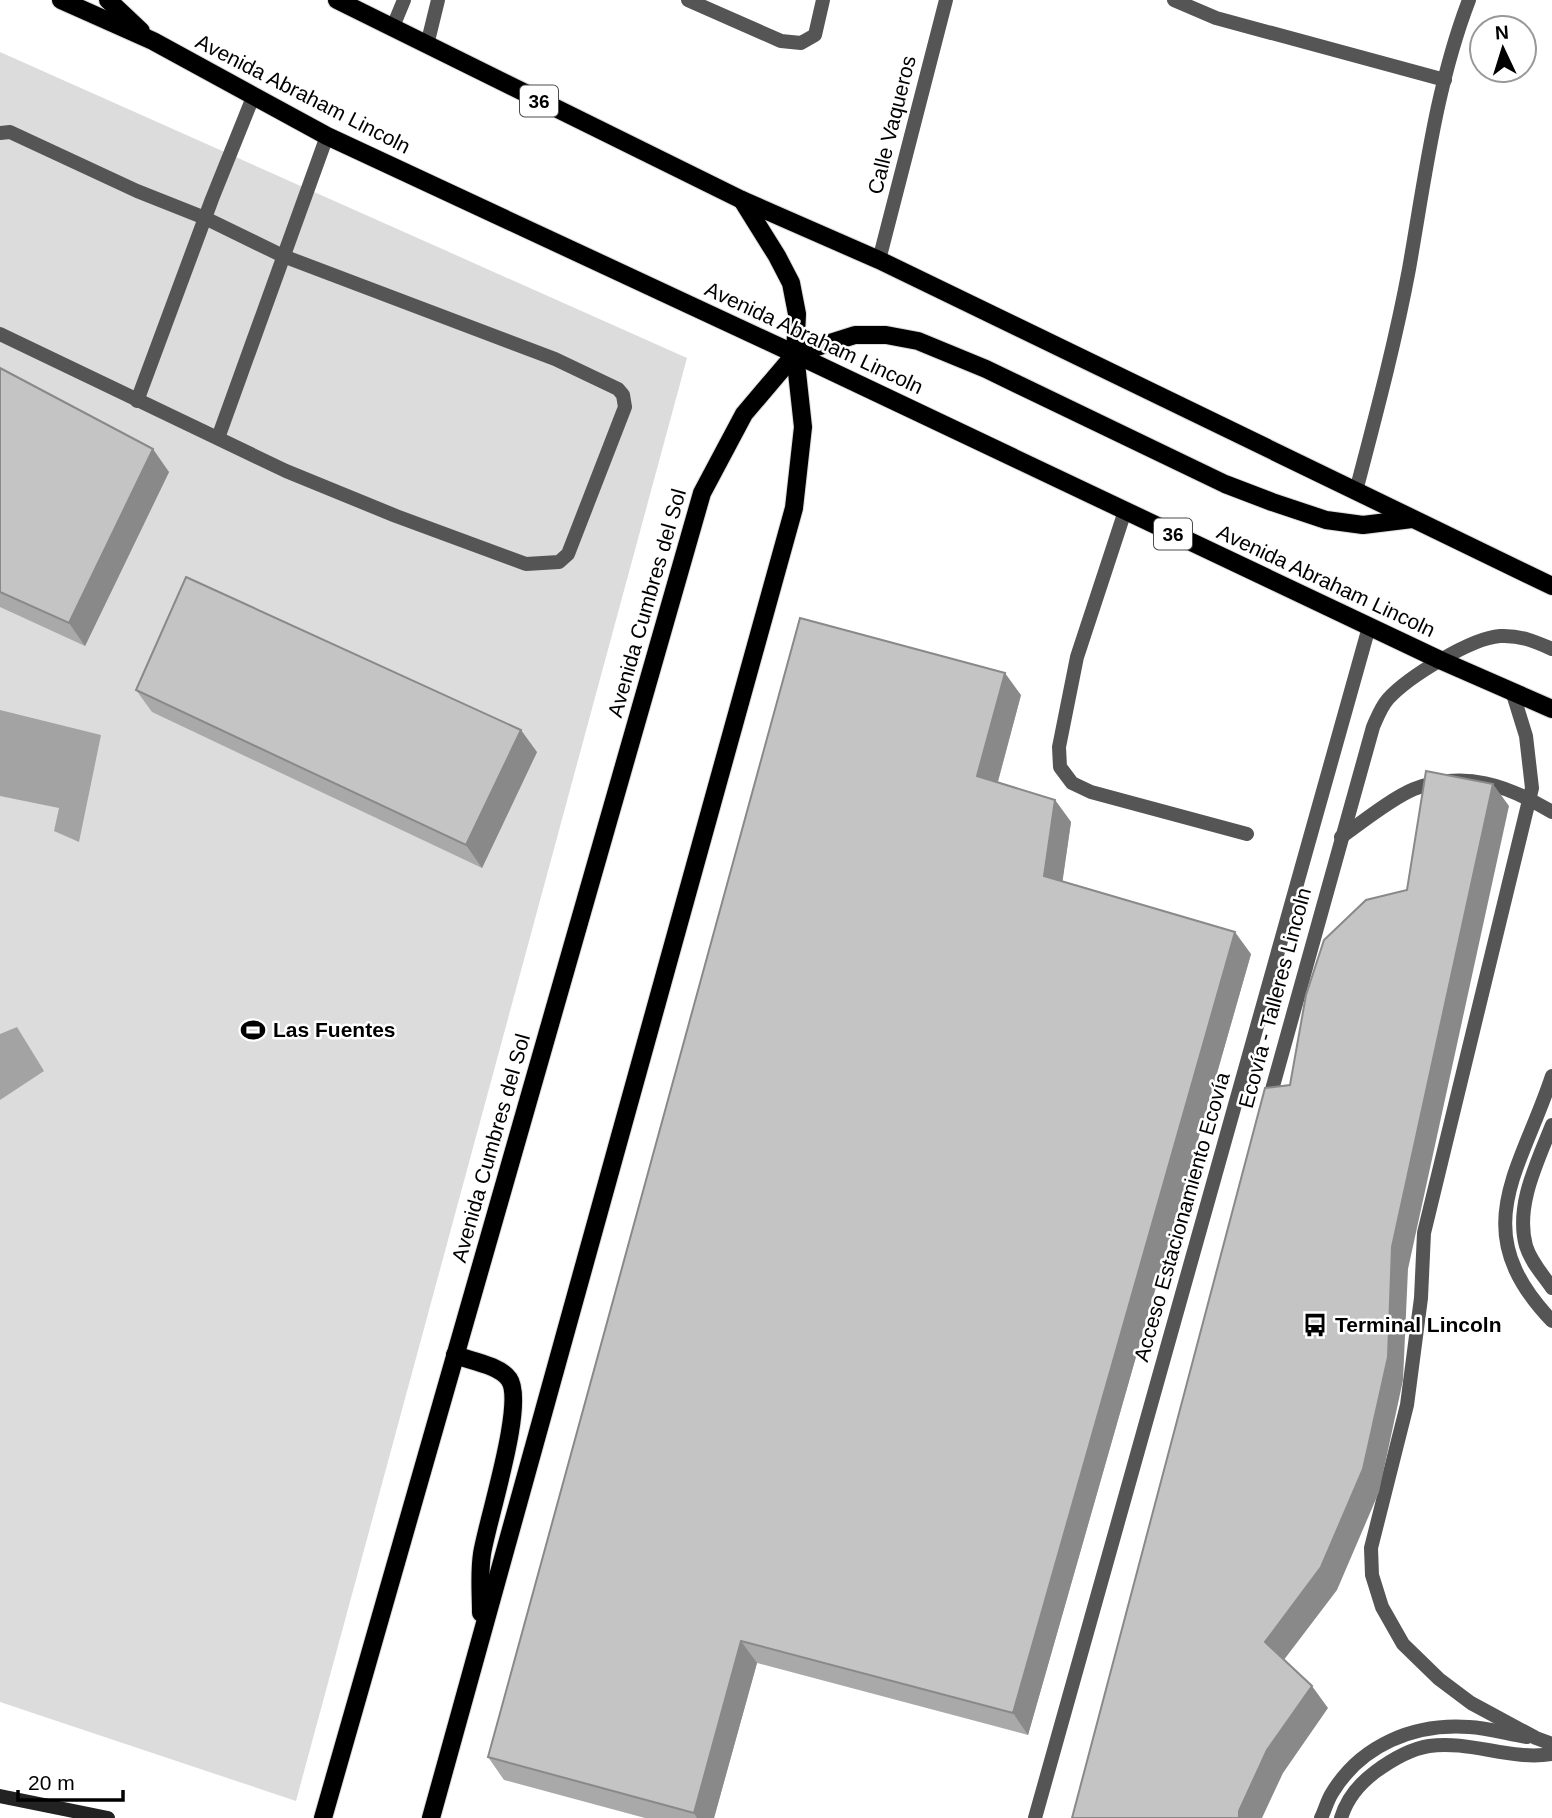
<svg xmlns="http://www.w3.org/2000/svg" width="1552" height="1818" viewBox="0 0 1552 1818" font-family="Arial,sans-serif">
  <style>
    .green { fill: #dcdcdc }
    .water { fill: #a3a3a3 }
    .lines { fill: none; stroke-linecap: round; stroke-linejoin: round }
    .primary-casing { stroke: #dbdbdb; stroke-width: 20 }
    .lane { stroke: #555; stroke-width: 14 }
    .street { stroke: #555; stroke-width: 14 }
    .secondary { stroke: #222; stroke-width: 14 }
    .primary { stroke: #000; stroke-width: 18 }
    .wall { fill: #a9a9a9 }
    .shaded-wall { fill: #898989 }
    .building { fill: #c4c4c4; stroke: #898989; stroke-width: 2 }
    .labels { text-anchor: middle; stroke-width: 5; stroke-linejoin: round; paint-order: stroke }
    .shield { fill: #fff; stroke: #4c4c4c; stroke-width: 2 }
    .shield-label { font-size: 19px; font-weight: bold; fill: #000 }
    .street-label { font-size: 21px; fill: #000; stroke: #fff }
    .poi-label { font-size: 21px; font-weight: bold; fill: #000; stroke: #fff; text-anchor: start }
  </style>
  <rect width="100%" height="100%" fill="#fff"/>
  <!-- green -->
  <polygon class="green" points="0,52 687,358 296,1801 0,1702"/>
  <!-- water -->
  <g class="water">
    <polygon points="0,710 101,735 79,842 54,831 59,808 0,796"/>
    <polygon points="17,1027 44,1071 0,1100 0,1034"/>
  </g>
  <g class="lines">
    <!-- primary casing -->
    <g class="primary-casing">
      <g id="primary">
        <polyline points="61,0 153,41 327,136 795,354 1440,660 1552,709"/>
        <polyline points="108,0 141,31"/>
        <polyline points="337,0 742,200 879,260 1552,586"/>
        <polyline points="795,354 855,335 886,335 918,341 986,369 1225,484 1272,502 1326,520 1363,525 1412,519"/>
        <path d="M455 1355C471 1361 499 1365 509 1379 526 1403 487 1521 482 1554 479 1573 481 1594 481 1613"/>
        <polyline points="323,1818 702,493 744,414 795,354"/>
        <polyline points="431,1818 794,508 803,427 795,354 797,314 791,283 777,256 742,200"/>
      </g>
    </g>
    <!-- lane -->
    <g class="lane">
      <polyline points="688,0 781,41 801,43 815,35 823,0"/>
      <polyline points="1174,0 1216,18 1445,80"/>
      <polyline points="392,29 404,0"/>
      <polyline points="427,45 438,0"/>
      <polyline points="0,133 10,132 137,191 205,218 283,256 555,359 618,389 623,395 625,407 568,554 559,562 526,564 396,516 286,471 0,334"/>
      <polyline points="137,401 212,199 253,97"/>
      <polyline points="218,438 327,136"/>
      <path d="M1356 491C1375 418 1395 344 1409 269 1425 178 1436 86 1469 0"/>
      <polyline points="1125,511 1077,657 1059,747 1060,767 1072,783 1091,792 1247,834"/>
      <polyline points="1512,691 1526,736 1532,788 1424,1233 1421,1298 1407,1405 1371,1548 1372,1575 1382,1607 1403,1644 1439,1679 1471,1703 1536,1738 1552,1744"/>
      <path d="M1341 837C1361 823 1392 798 1414 789 1465 770 1507 785 1552 812"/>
      <path d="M1552 1076C1520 1173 1465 1230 1552 1321"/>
      <path d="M1268 1104 1373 727C1377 718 1381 707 1388 699 1408 677 1471 638 1500 636 1520 635 1534 641 1552 649"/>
      <path d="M1552 1125C1537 1163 1515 1206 1526 1246 1531 1262 1543 1275 1552 1288"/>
      <polyline points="1035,1818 1369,627"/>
      <path d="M1321 1818C1325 1810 1327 1801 1332 1793 1361 1745 1414 1723 1469 1727 1488 1728 1508 1734 1527 1737"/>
      <path d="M1341 1818C1347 1798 1359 1784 1375 1772 1390 1761 1410 1749 1429 1746 1470 1740 1511 1761 1552 1754"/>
    </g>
    <!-- street -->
    <polyline class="street" points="879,260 946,0"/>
    <!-- secondary -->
    <polyline class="secondary" points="0,1796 108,1818"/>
    <!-- primary -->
    <use href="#primary" class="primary"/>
  </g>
  <!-- wall -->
  <g class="wall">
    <polygon points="0,368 169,472 85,646 0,607"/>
    <polygon points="136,690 537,752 482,868 152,712"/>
    <polygon points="1021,695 998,782 1055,800 1071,822 1062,882 1251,954 1028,1735 757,1663 714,1818 645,1818 504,1780 488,1757"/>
  </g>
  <!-- shaded-wall -->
  <g class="shaded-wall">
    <polygon points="153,449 169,472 85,646 69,623"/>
    <polygon points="1005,673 1021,695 993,799 977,776"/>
    <polygon points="521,730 537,752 482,868 466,845"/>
    <polygon points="1493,784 1509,806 1408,1269 1403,1380 1379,1492 1337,1590 1280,1665 1265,1642 1392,1247"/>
    <polygon points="1055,800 1071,822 1060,899 1044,876"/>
    <polygon points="1235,932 1251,954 1028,1735 1013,1713"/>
    <polygon points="741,1641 757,1663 714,1818 697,1818 694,1813"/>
    <polygon points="1312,1686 1328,1708 1283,1773 1262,1818 1239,1818 1239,1811 1267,1750"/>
  </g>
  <!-- building -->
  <g class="building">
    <polygon points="0,368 153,449 69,623 0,592"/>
    <polygon points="186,577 521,730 466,845 136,690"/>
    <polygon points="800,618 1005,673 977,776 1055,800 1044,876 1235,932 1013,1713 741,1641 694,1813 488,1757"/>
    <polygon points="1426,771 1493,784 1392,1247 1388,1357 1363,1469 1321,1567 1265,1642 1312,1686 1267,1750 1239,1811 1239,1818 1072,1818 1265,1088 1290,1085 1306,995 1324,940 1366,900 1407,890"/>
  </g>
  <!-- icons -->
  <defs>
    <g id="stadium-bare" transform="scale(1.89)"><path d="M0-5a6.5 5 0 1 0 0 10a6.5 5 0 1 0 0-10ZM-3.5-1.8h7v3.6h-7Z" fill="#000" stroke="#fff" stroke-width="2.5" paint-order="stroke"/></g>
    <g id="bus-bare" transform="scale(1.89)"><path d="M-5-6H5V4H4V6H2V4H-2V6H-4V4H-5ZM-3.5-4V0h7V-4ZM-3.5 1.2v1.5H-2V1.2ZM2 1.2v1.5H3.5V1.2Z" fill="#000" stroke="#fff" stroke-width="2.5" paint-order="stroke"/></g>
  </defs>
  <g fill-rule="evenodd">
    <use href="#stadium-bare" x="253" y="1030"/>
    <use href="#bus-bare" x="1315" y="1325"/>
  </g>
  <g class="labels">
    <!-- shield labels -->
    <g class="shield">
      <rect x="520" y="85.5" width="38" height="31" rx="5"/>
      <rect x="1154" y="518.5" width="38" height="31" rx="5"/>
    </g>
    <g class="shield-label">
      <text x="539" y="108">36</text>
      <text x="1173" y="541">36</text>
    </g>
    <!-- street labels -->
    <g class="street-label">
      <text transform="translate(303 94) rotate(27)" y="7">Avenida Abraham Lincoln</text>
      <text transform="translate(892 125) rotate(-76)" y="7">Calle Vaqueros</text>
      <text transform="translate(814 338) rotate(25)" y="7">Avenida Abraham Lincoln</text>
      <text transform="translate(1326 581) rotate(25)" y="7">Avenida Abraham Lincoln</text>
      <text transform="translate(647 603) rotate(-74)" y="7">Avenida Cumbres del Sol</text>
      <text transform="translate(1275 998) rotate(-75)" y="7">Ecovía - Talleres Lincoln</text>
      <text transform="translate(491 1148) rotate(-74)" y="7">Avenida Cumbres del Sol</text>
      <text transform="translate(1182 1217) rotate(-74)" y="7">Acceso Estacionamiento Ecovía</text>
    </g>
    <!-- poi labels -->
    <g class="poi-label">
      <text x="273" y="1037">Las Fuentes</text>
      <text x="1335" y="1332">Terminal Lincoln</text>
    </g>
  </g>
  <!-- north arrow -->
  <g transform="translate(1503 49) rotate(356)"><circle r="33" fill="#ffffff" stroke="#999999" stroke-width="2"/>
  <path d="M0-5L12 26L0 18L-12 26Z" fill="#000000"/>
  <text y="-10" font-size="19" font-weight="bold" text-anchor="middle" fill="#000000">N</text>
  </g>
  <!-- scale -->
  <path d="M18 1790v10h105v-10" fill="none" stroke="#000000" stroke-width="3.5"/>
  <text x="28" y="1790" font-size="21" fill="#000000" stroke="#ffffff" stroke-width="5" paint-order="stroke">20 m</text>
</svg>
